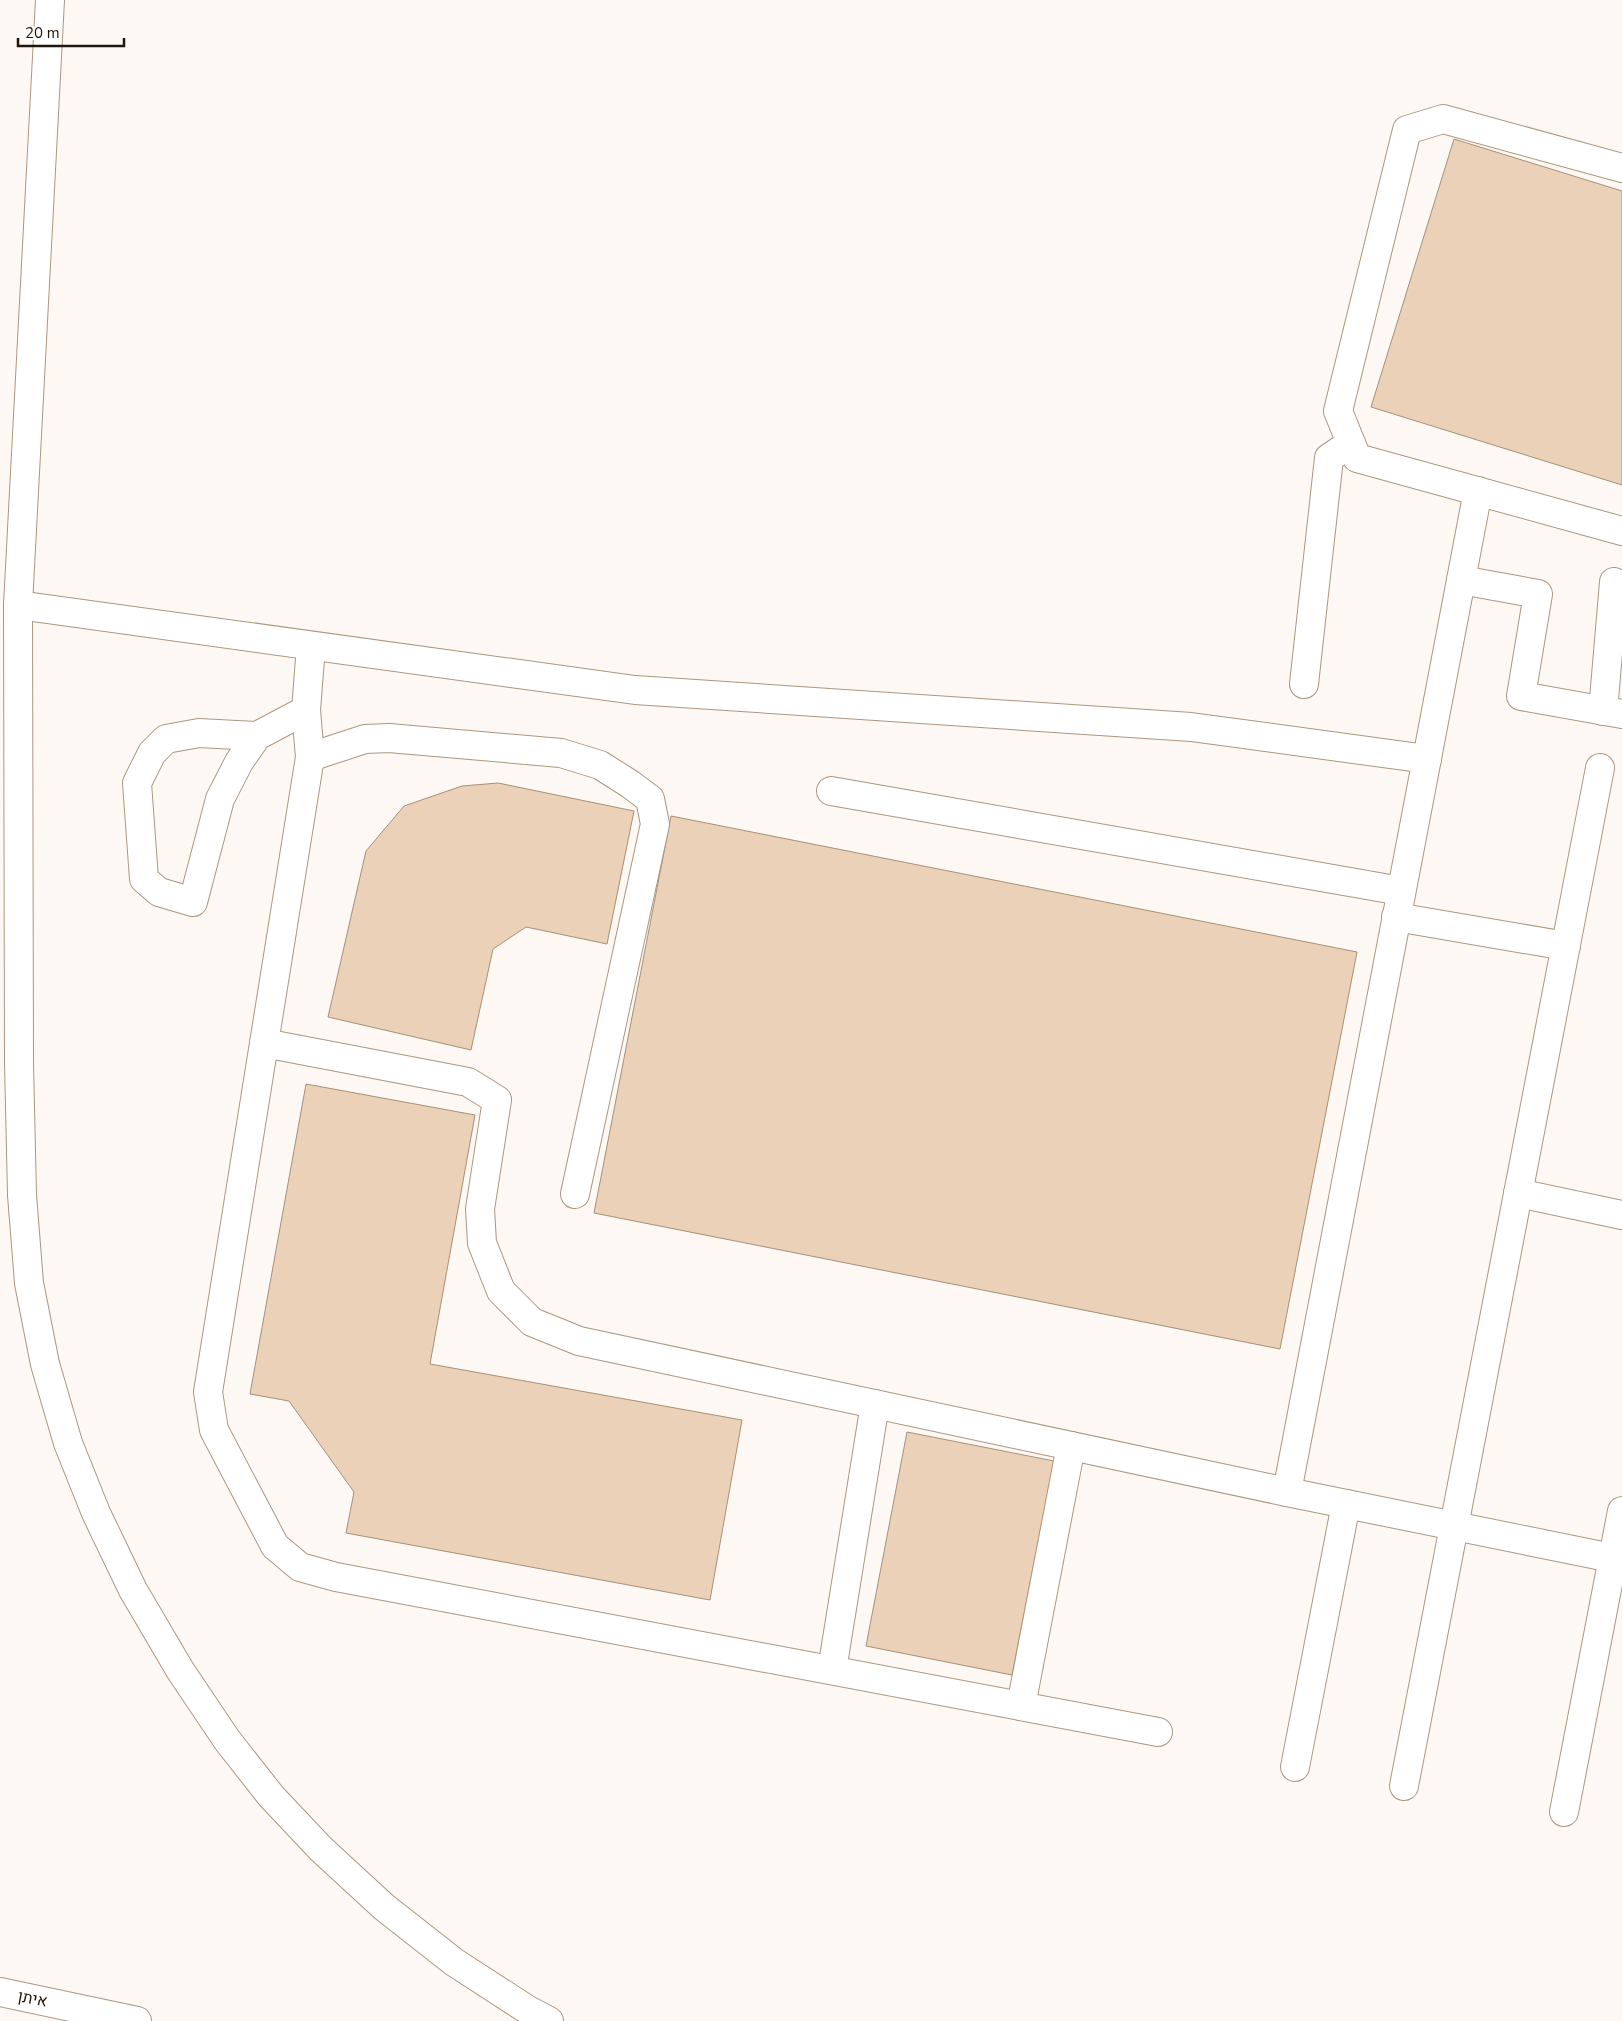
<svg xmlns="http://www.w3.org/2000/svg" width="1622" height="2021" viewBox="0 0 1622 2021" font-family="'Nunito Sans',Heebo,sans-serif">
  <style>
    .building { fill: #ead1b8; stroke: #a79078 }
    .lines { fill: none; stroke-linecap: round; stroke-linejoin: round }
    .minor-casing { stroke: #ad967e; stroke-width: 30 }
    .minor { stroke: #fff; stroke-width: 28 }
    .labels { text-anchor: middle; stroke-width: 4; stroke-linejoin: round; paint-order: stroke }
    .street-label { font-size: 16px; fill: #1f170e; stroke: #fff }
  </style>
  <rect width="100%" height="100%" fill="#fdf8f3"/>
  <!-- building -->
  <g class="building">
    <polygon points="1454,139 1622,191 1622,485 1371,407"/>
    <polygon points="498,783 634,811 607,944 526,927 493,949 471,1050 328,1017 366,851 404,806 462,786"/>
    <polygon points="671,816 1357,952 1280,1349 594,1213"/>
    <polygon points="306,1084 475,1115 430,1364 742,1420 710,1600 346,1533 354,1492 289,1401 250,1394"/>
    <polygon points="907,1432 1054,1461 1012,1675 866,1646"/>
  </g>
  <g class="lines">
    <!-- minor casing -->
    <g class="minor-casing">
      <g id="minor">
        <polyline points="50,0 18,605 19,1063 22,1195 29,1283 45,1364 68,1443 96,1513 133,1590 180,1670 227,1740 271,1796 321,1849 384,1907 454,1962 528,2010 549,2021"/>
        <polyline points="1622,168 1443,119 1407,130 1338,411 1357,458 1622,531"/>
        <polyline points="1461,580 1538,594 1521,696 1622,714"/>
        <polyline points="18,605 635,690 1191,727 1427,759"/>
        <polyline points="311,646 306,710 310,757 208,1392 214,1430 275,1546 300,1567 336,1577 1158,1732"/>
        <polyline points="1304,684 1329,458 1351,443"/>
        <polyline points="1603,711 1614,582"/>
        <polyline points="257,736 199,733 166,739 152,753 137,783 144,879 159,892 193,902 220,799 239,762 257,736 306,710"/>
        <polyline points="310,757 365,739 389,738 561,753 600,765 630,784 650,799 655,824 575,1194"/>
        <polyline points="831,791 1401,891"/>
        <polyline points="1396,917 1566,946"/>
        <polyline points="264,1043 468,1082 497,1100 480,1209 482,1243 501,1291 532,1322 579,1341 1287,1492 1622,1560"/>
        <polyline points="1518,1193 1622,1215"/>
        <polyline points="1287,1492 1478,491"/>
        <polyline points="832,1670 875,1404"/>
        <polyline points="1021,1706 1071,1446"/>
        <polyline points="1295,1767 1346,1504"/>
        <polyline points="1404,1786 1600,768"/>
        <polyline points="1564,1812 1622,1511"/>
        <polyline points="0,1992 137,2021"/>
      </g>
    </g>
    <!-- minor -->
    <use href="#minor" class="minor"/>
  </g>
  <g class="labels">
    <!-- street labels -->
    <g class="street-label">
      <text transform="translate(33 1998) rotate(11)" y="6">איתן</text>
    </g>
  </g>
  <!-- scale -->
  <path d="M18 38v8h106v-8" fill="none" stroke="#1f170e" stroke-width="2.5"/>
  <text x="25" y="38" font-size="15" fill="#1f170e" stroke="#ffffff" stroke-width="4" paint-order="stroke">20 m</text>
</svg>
